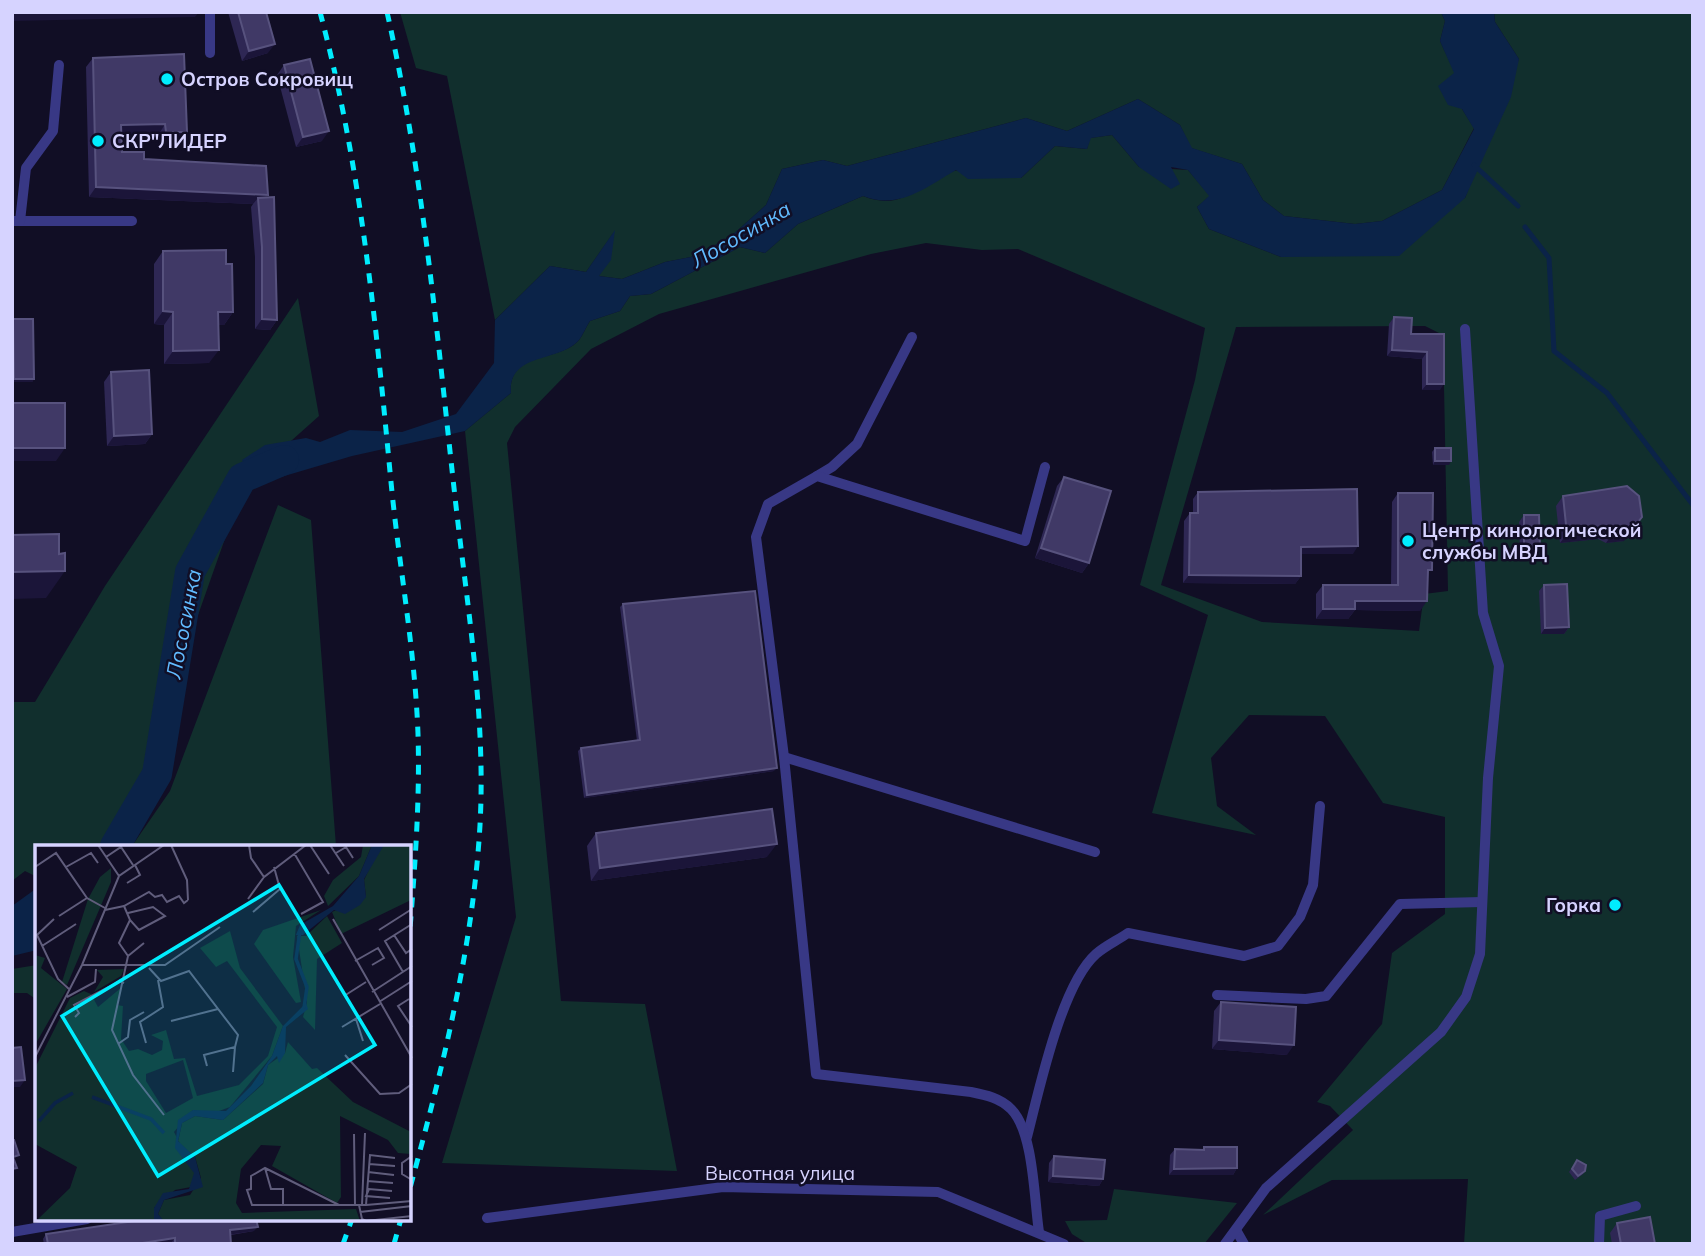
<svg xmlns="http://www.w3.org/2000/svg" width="1705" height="1256" viewBox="0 0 1705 1256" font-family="Mulish,sans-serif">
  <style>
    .green { fill: #112f2d; fill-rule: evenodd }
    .water { fill: #0b2348 }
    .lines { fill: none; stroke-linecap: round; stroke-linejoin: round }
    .stream { stroke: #0b2348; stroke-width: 5 }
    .river { stroke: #0b2348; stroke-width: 30 }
    .service { stroke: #383885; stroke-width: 10 }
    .rail { stroke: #00edfe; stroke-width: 5; stroke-dasharray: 10 9; stroke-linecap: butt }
    .wall { fill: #2e2754 }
    .shaded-wall { fill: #1b1539 }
    .building { fill: #403966; stroke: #57527e; stroke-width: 2 }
    .poi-dot { fill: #00edfe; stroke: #110e25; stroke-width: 2.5 }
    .labels { text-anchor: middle; stroke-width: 5; stroke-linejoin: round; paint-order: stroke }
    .poi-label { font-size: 19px; font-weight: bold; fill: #d6d3ff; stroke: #110e25; text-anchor: start }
    .street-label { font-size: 19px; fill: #d6d3ff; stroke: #110e25 }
    .water-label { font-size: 21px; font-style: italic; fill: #61bbff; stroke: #110e25 }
    .inset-river { fill: none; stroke: #0b2348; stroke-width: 3.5 }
    .inset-road { fill: none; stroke: #605d7c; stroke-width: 2 }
    .view { fill: #00edfe; fill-opacity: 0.15; stroke: #00edfe; stroke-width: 3.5 }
    .inset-edge { fill: none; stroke: #d6d3ff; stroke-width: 3.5 }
  </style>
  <rect width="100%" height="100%" fill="#110e25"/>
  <!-- green -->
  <g class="green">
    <polygon points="400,12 1441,12 1445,21 1440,41 1455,73 1462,109 1474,128 1442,190 1382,221 1355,224 1284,216 1263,200 1242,164 1191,148 1180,125 1138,99 1067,131 1026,118 847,166 823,160 782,169 766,205 729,238 691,257 665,262 622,279 599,276 614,232 586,272 550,266 495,320 447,76 416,68"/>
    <path d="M1494 12H1693V1244H1464L1468 1179 1332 1180 1263 1215 1353 1130 1330 1106 1317 1102 1382 1024 1392 953 1445 914V817L1383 803 1325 716 1249 715 1211 758 1217 806 1256 835 1152 813 1208 615 1140 585 1195 380 1205 328 1018 249 982 250 926 243 871 254 659 314 591 349 515 427 507 443 561 1001 645 1004 677 1171 442 1163 516 917 465 431 511 393C508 350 559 363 579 340 583 335 586 327 590 321L620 311 630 296 651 294 740 247 765 253 798 224 863 196C905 213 919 181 954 171 967 167 1006 176 1021 178L1055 146 1087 149 1090 138 1112 135 1139 167 1188 170 1210 196 1197 207 1209 229 1281 257 1465 198 1519 59 1495 22ZM1425 326 1443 335 1448 591 1424 594 1419 631 1262 622 1161 585 1236 327Z"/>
    <polygon points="298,298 319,416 245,482 144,768 101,846 37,846 37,877 25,871 12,881 12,702 35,702 105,586"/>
    <polygon points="278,505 311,520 336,846 132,846 170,791"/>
    <polygon points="37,965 37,1000 27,993 12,993 12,969"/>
    <polygon points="1114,1189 1237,1203 1204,1244 1088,1244 1072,1234 1065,1221 1107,1220"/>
  </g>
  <!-- water -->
  <g class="water">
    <path d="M1441 12H1494L1495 22 1519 59 1511 97 1465 198 1399 256 1281 257 1209 229 1197 207 1209 196 1188 170 1171 167 1180 184 1171 189 1139 167 1112 135 1091 138 1087 149 1055 146 1021 178 968 179 956 170C925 188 899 210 863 196L798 224 765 253 740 247 651 294 630 296 620 311 590 321C586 327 583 335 579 340 559 363 508 352 511 393L465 431 352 456 254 485 242 460 265 445 306 438 320 442 350 430 402 432 456 414 494 363 495 320 550 266 586 272 615 230 611 260 599 276 622 279 665 262 691 257 729 238 766 205 782 169 823 160 847 166 1026 118 1067 131 1138 99 1180 125 1192 148 1242 164 1263 200 1284 216 1355 224 1382 221 1442 190 1474 129 1462 109 1448 105 1438 86 1454 73 1440 41 1445 21Z"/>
    <polygon points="37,888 37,950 12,956 12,906"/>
  </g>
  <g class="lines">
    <!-- stream -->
    <g class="stream">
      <polyline points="1474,165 1518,206"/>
      <polyline points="1525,227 1549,258 1554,351 1607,393 1693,505"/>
    </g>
    <!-- river -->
    <polyline class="river" points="115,846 157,774 190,572 242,478 284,460"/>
    <!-- service -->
    <g class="service">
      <polyline points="210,53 210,12"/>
      <polyline points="12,221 132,221"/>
      <polyline points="20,221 26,168 53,131 59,65"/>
      <polyline points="817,476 832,467 857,444 912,337"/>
      <polyline points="784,757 1095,852"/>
      <polyline points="1217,995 1306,999 1326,996 1400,904 1482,902"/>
      <path d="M1027 1137C1039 1091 1061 985 1096 954 1105 946 1118 940 1128 933L1244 956 1278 946 1300 917 1313 885 1320 806"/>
      <polyline points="487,1218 723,1187 938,1192 1064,1244"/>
      <polyline points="1236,1230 1244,1244"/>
      <polyline points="12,1232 87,1219"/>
      <path d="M1039 1232C1034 1200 1034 1132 1011 1109 1000 1098 986 1095 971 1092L816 1074 784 757 756 537 768 504 817 476 1025 541 1045 467"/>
      <polyline points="1225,1244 1266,1188 1441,1032 1466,997 1480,954 1488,778 1499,666 1483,613 1465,329"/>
      <polyline points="1599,1244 1600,1216 1636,1206"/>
    </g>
    <!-- rail -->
    <g class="rail">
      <path d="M320 12C361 166 376 325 391 482 399 566 415 650 418 734 420 800 415 864 410 929"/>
      <path d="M387 12C423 172 437 335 455 497 467 606 486 715 480 825 473 948 442 1070 410 1188"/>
      <polyline points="343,1244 352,1219"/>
      <polyline points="394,1244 401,1219"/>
    </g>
  </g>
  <!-- wall -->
  <g class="wall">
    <polygon points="228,12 266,12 268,53 242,61"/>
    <polygon points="184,54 180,142 159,142 159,134 121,135 122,152 268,195 266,197 277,320 270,330 255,329 255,257 251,207 253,204 89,197 86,67 93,58"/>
    <polygon points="284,65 322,141 296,147 277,75"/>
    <polygon points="163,251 226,264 233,312 224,325 218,325 209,363 164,364 164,325 154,324 154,264"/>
    <polygon points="1394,317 1411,334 1444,334 1440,390 1422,390 1422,359 1387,356 1389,324"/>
    <polygon points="13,319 34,379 32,382 12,382"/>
    <polygon points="111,372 152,434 145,444 107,446 104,382"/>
    <polygon points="1435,448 1449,465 1433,465 1432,452"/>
    <polygon points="1064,477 1089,563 1082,573 1035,558 1057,486"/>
    <polygon points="1198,492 1353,554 1301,554 1301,576 1295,584 1183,583 1184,521 1190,513 1193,513 1193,499"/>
    <polygon points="1398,493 1428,576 1420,611 1355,610 1348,619 1316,619 1316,594 1323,585 1391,585 1392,502"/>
    <polygon points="1563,496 1624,541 1606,543 1598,539 1560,543 1556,506"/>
    <polygon points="1524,515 1540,549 1535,556 1520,556 1519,522"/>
    <polygon points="1544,585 1569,627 1564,634 1541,634 1539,591"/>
    <polygon points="623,604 774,771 584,798 578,751 581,748 637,741 620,607"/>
    <polygon points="596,833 767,857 591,881 587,846"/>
    <polygon points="1221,1002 1287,1055 1212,1049 1214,1011"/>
    <polygon points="1204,1147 1237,1168 1233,1175 1169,1175 1170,1155 1175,1149 1202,1150"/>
    <polygon points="1054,1156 1103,1179 1099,1186 1048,1182 1049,1163"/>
    <polygon points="1577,1160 1585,1171 1583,1174 1575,1180 1569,1172"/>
    <polygon points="1617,1223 1655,1244 1612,1244 1610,1233"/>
    <polygon points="254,1231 231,1235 231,1244 44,1244 43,1239 46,1234"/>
  </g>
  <!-- shaded-wall -->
  <g class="shaded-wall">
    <polygon points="12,12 199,12 195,17 12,21"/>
    <polygon points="275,44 268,53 242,61 249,51"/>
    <polygon points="165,124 159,134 114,135 121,125"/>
    <polygon points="329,131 322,141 296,147 303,137"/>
    <polygon points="166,132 187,132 180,142 159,142"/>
    <polygon points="96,187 268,195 262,204 258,198 253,204 89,197"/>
    <polygon points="163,311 173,312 164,325 154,324"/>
    <polygon points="218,312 233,312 224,325 209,325"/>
    <polygon points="262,319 277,320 270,330 255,329"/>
    <polygon points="219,350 209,363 164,364 173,351"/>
    <polygon points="1392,350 1427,352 1422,359 1387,356"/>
    <polygon points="14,379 34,379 32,382 12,382"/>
    <polygon points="1427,384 1444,384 1440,390 1422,390"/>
    <polygon points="152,434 145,444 107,446 114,436"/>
    <polygon points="12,448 65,448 56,461 12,461"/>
    <polygon points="1435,461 1451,461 1449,465 1433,465"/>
    <polygon points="1642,517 1624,541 1606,543 1613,533"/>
    <polygon points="1605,529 1598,539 1560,543 1567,534"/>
    <polygon points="1358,546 1353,554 1296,554 1301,547"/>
    <polygon points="1041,548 1089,563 1082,573 1035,558"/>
    <polygon points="1524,549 1540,549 1535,556 1520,556"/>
    <polygon points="65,571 46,598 12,599 12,572"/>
    <polygon points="1189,575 1301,576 1295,584 1183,583"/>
    <polygon points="1355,601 1427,601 1420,611 1355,610 1348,619 1316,619 1323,609"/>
    <polygon points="1569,627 1564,634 1541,634 1545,628"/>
    <polygon points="777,768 774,771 584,798 587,795"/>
    <polygon points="777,844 767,857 591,881 600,868"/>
    <polygon points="1219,1040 1294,1045 1287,1055 1212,1049"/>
    <polygon points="25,1080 20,1087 12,1087 12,1081"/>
    <polygon points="1237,1168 1233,1175 1169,1175 1174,1169"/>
    <polygon points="1053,1176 1103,1179 1099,1186 1048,1182"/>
    <polygon points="258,1227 254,1231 227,1235 230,1230"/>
    <polygon points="175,1238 171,1243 136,1244"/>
  </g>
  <!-- building -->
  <g class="building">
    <polygon points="238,12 266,12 275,44 249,51"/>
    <polygon points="184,54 187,132 166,132 165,124 121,125 122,152 144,152 144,159 266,166 268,195 96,187 93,58"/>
    <polygon points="310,59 329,131 303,137 284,65"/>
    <polygon points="274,197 277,320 262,319 262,247 258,198"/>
    <polygon points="226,250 226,264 232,264 233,312 218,312 219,350 173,351 173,312 163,311 163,251"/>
    <polygon points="1394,317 1412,318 1411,334 1444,334 1444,384 1427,384 1427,352 1392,350"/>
    <polygon points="13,319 33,319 34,379 14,379"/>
    <polygon points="149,370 152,434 114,436 111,372"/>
    <rect x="12" y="403" width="53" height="45"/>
    <rect x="1435" y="448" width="16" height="13"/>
    <polygon points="1064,477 1111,491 1089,563 1041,548"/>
    <polygon points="1627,486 1639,496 1642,517 1631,531 1613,533 1605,529 1567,534 1563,496"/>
    <polygon points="1357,489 1358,546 1301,547 1301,576 1189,575 1190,513 1198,513 1198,492"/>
    <polygon points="1398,493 1433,493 1432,570 1428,570 1427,601 1355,601 1355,609 1323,609 1323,585 1398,585"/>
    <polygon points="1524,515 1539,515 1540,549 1524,549"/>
    <polygon points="59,534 59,554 65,553 65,571 12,572 12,535"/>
    <polygon points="1567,584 1569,627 1545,628 1544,585"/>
    <polygon points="755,591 777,768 587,795 581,748 640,740 623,604"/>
    <polygon points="772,809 777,844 600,868 596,833"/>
    <polygon points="1221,1002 1296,1007 1294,1045 1219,1040"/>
    <polygon points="21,1047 25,1080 12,1081 12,1048"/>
    <polygon points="12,1140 14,1140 19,1155 13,1157 17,1168 12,1169"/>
    <polygon points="1204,1147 1237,1147 1237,1168 1174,1169 1175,1149 1204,1150"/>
    <polygon points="1054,1156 1105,1160 1103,1179 1053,1176"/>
    <polygon points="1577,1160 1586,1165 1585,1171 1578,1176 1572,1169"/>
    <polygon points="1650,1217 1655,1244 1621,1244 1617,1223"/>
    <polygon points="148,1219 256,1219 258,1227 230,1230 231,1244 175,1244 175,1238 136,1244 48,1244 46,1234"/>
  </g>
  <!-- markers -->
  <g class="poi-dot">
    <circle cx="167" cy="79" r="7"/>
    <circle cx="98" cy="141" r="7"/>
    <circle cx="1408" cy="541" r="7"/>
    <circle cx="1615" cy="905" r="7"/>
  </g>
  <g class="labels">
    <!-- poi labels -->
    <g class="poi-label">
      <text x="181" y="86">Остров Сокровищ</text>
      <text x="112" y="148">СКР"ЛИДЕР</text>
      <text x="1422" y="537">Центр кинологической<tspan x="1422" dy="22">службы МВД</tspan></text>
      <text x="1601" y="912" text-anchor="end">Горка</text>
    </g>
    <!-- street labels -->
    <g class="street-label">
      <text x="780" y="1180">Высотная улица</text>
    </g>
    <!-- water labels -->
    <g class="water-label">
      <text transform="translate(741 235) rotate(-30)" y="7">Лососинка</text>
      <text transform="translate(184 624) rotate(-79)" y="7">Лососинка</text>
    </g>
  </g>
  <!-- overview -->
  <g transform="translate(35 845)">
    <rect width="376" height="376" fill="#110e25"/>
    <path d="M328 0H337L324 31 293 61 289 51 298 35 326 12ZM376 0V55L306 89 297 67 331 52 329 35 345 1ZM76 23V37L32 140 27 137 53 54 65 32ZM286 65 261 81 258 112 266 157 261 158 219 99 228 85ZM292 71 307 98 282 114 280 185 268 172 272 157 262 91H271ZM195 86 205 123 248 181 237 211 195 262 176 269 158 265 139 287 160 328 156 342 140 345 119 363V376L0 377 35 343 42 322 0 299V223L35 153 49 146 56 149 63 162 87 142 82 160 88 161 86 194 94 206 103 204 117 210 127 205 128 196 116 190 131 185 139 214 150 213 162 251 204 240 233 211 242 182 192 116 181 122 165 103ZM148 215 158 253 131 268 111 236V229ZM0 110 10 113 6 123 32 144 0 200ZM89 124 86 131 59 147 68 132 62 125ZM253 197 277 224 282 223 318 257 376 287V309L363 308 353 295 305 271 306 352 302 358 237 321 246 301 226 300 206 324 201 358 207 368 321 364 325 376 129 377 123 369 129 355 155 350 166 333 160 312 143 297 147 278 160 271 188 275 228 239 233 220 250 208Z" fill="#112f2d" fill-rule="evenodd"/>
    <path d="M337 0H349L329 34 331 52 325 60 310 69 299 65 268 90H261L265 80 298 61 324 31ZM271 158 273 164 251 182 250 208 244 218 242 211 233 220 228 238 188 275 160 271 147 278 143 296 160 312 168 342 129 355 123 369 129 376H119V363L128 348 154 344 159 328 140 303 143 275 158 265 191 266 216 241 237 211 248 181Z" fill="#0b2348"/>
    <path class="inset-river" d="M265 86 261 114 272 142 269 163M57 252 116 274 129 288M4 276 20 258 38 248"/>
    <path class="inset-road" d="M63 0 84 31M136 0 152 35 153 55M214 0 216 13 229 32 271 0M275 0 294 29M295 0 309 21M259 8 288 57 266 69M301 8 311 2 318 13M71 12 86 2 98 20M0 22 21 8 52 53 70 63M31 22 56 8 63 18M92 38 105 30 100 20M213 54 229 32M89 61 95 75 104 85 130 71 118 62 93 68M70 65 89 61 114 47 120 52 127 50 132 57 144 51 149 58 153 55M218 67 245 44 239 22M24 71 52 53M19 74 2 90 23 134 35 145M298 74 377 213M344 85 377 64M359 90 371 108 377 104M109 98 93 111 77 185 98 230 129 270M7 101 41 79M93 111 84 98 95 75M320 116 343 103 349 113 337 120M47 120H130L185 82M114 123 126 136 154 126 203 190 200 202 169 210 172 221M368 127 350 96 377 79M337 147 377 121M310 150 323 172M309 151 331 137M32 152 60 137 61 124M374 154 363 161 377 182M344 157 377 136M40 172 44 168 39 160 85 136 89 138M321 174 328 196M136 176 183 164M307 182 345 159M111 198 105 177 128 162 123 135M83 199 93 192 95 175 109 167M310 210 345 249 364 248 377 239M0 212 47 120 84 31 129 0M198 227 200 202M319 289 320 360M377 311 367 318V329L377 335M334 319 360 321M230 323 236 344H248V360M333 327 359 330M332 336 358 338M355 353 331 351 334 344 357 346M304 360 230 323 216 331V344L212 345 217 360H331L377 356M324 360 327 374 331 376 377 371M327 360 330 288M331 360 335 310 360 313M325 367 377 361"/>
    <path class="view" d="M244 40 340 200 123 331 27 171Z"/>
    <rect width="376" height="376" class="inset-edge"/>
  </g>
  <!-- border -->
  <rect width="1705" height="1256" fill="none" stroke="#d6d3ff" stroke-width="28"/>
</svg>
